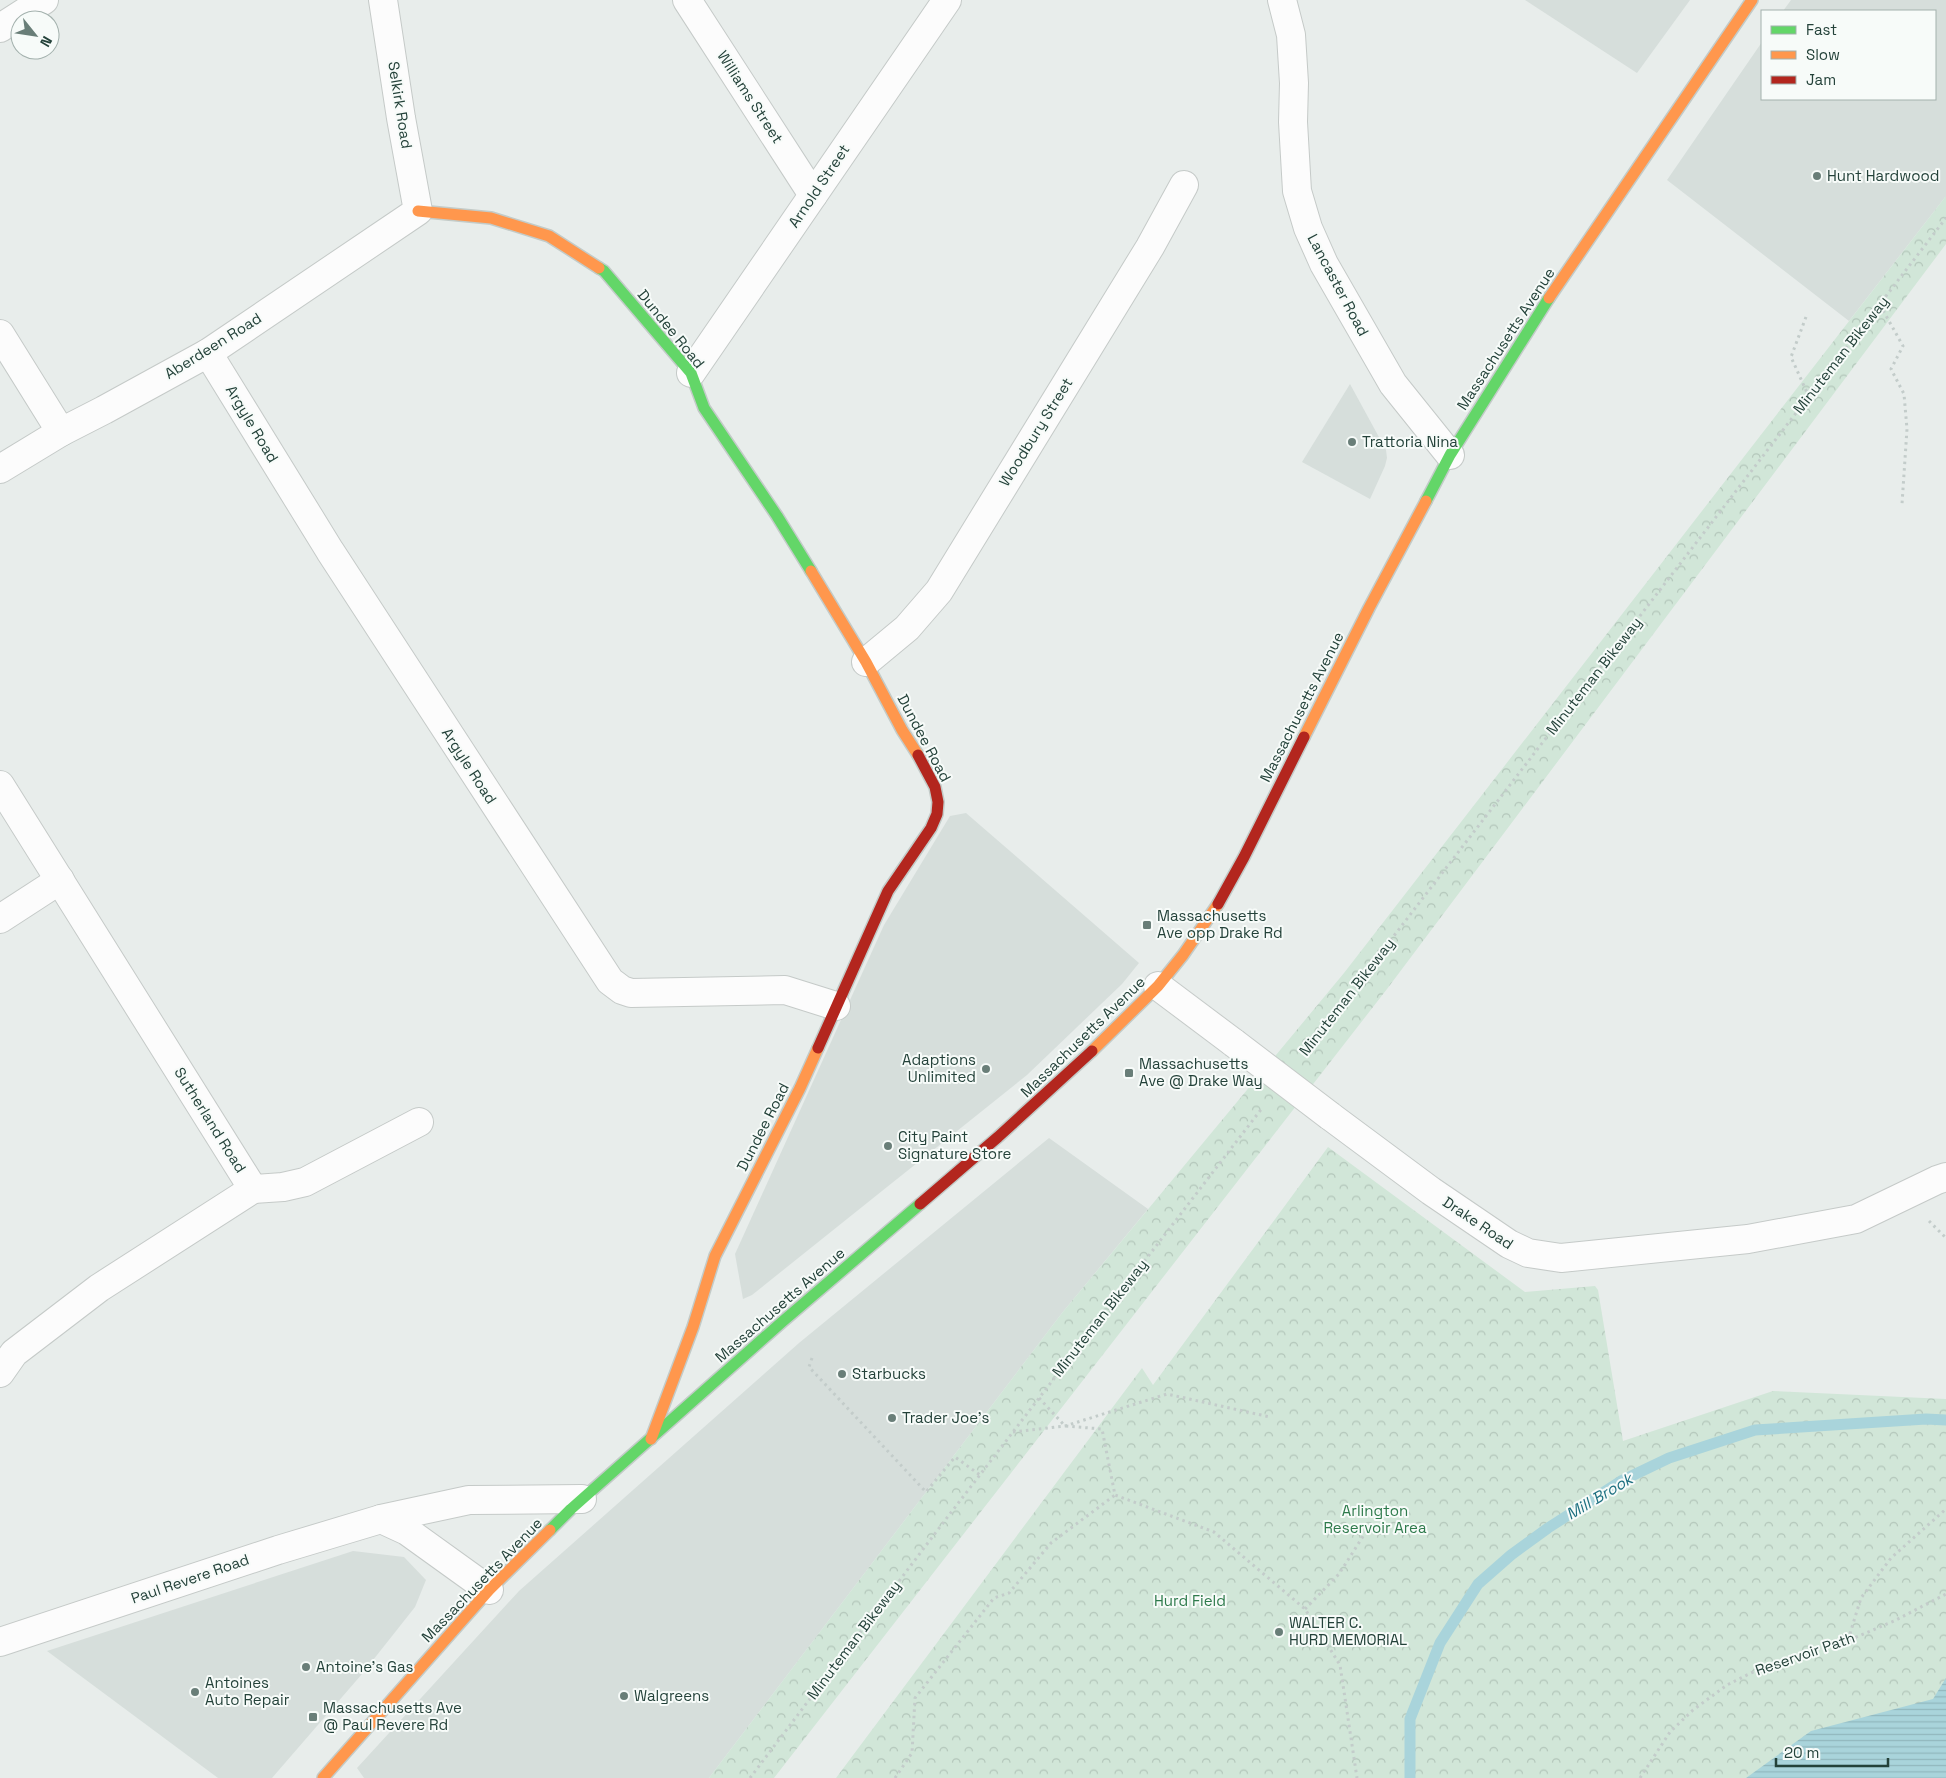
<svg xmlns="http://www.w3.org/2000/svg" width="1946" height="1778" viewBox="0 0 1946 1778" font-family="'Space Grotesk',sans-serif">
  <style>
    .built { fill: #d6dedb }
    .park { fill: url(#park-crowns) }
    .water { fill: url(#water-rules) }
    .lines { fill: none; stroke-linecap: round; stroke-linejoin: round }
    .stream { stroke: #a9d4db; stroke-width: 11 }
    .street-casing { stroke: #c5cac8; stroke-width: 30 }
    .fast-casing { stroke: #c3cbc8; stroke-width: 14 }
    .slow-casing { stroke: #c3cbc8; stroke-width: 14 }
    .jam-casing { stroke: #c3cbc8; stroke-width: 14 }
    .path { stroke: #c3ccca; stroke-width: 3; stroke-dasharray: 2.5 4; stroke-linecap: butt }
    .street { stroke: #fcfcfc; stroke-width: 28 }
    .fast { stroke: #63d668; stroke-width: 11 }
    .slow { stroke: #ff974d; stroke-width: 11 }
    .jam { stroke: #b3261e; stroke-width: 11 }
    .street-bridge-casing { stroke: #c5cac8; stroke-width: 30; stroke-linecap: butt }
    .street-bridge { stroke: #fcfcfc; stroke-width: 28 }
    .poi-dot { fill: #697e78; stroke: #f7fbf9; stroke-width: 2 }
    .labels { text-anchor: middle; stroke-width: 4; stroke-linejoin: round; paint-order: stroke }
    .street-label { font-size: 15px; fill: #24423a; stroke: #f7fbf9 }
    .poi-label { font-size: 15px; fill: #24423a; stroke: #f7fbf9; text-anchor: start }
    .park-label { font-size: 15px; fill: #2d7a4b; stroke: #f7fbf9 }
    .water-label { font-size: 16px; font-style: italic; fill: #1c6f80; stroke: #f7fbf9 }
  </style>
  <defs>
    <pattern id="park-crowns" width="20" height="18" patternUnits="userSpaceOnUse" patternTransform="scale(1.25)"><rect width="20" height="18" fill="#d1e6d8"/><path d="M2 6a3 3 0 1 1 6 0M12 15a3 3 0 1 1 6 0" fill="none" stroke="#b3c6ba"/></pattern>
    <pattern id="water-rules" width="6" height="5" patternUnits="userSpaceOnUse" patternTransform="scale(1.25)"><rect width="6" height="5" fill="#a9d4db"/><path d="M0 2.5h6" fill="none" stroke="#91b7bd"/></pattern>
  </defs>
  <rect width="100%" height="100%" fill="#e8edeb"/>
  <!-- built -->
  <g class="built">
    <polygon points="1525,0 1690,0 1637,73"/>
    <polygon points="1791,0 1946,0 1946,196 1849,321 1667,180 1762,42 1762,99 1935,99 1935,11 1783,11"/>
    <polygon points="1350,384 1386,450 1387,458 1385,466 1370,499 1302,462"/>
    <polygon points="966,813 1139,963 1122,984 1027,1075 752,1295 743,1299 735,1254 884,925 950,816"/>
    <polygon points="1049,1138 1148,1209 1062,1313 709,1778 364,1778 357,1768 519,1591 799,1343"/>
    <polygon points="353,1551 404,1557 426,1580 415,1607 362,1674 272,1778 218,1778 47,1651"/>
  </g>
  <!-- park -->
  <g class="park">
    <polygon points="1946,196 1946,244 1387,989 774,1778 709,1778 1062,1313 1344,973"/>
    <polygon points="1328,1147 1525,1292 1595,1286 1598,1290 1623,1441 1773,1391 1946,1399 1946,1778 836,1778 1142,1368 1153,1385"/>
  </g>
  <!-- water -->
  <polygon class="water" points="1946,1678 1946,1778 1746,1778 1811,1731 1933,1699"/>
  <g class="lines">
    <!-- stream -->
    <polyline class="stream" points="1410,1778 1410,1719 1440,1643 1478,1584 1511,1555 1548,1528 1621,1481 1669,1458 1755,1430 1926,1419 1946,1420"/>
    <!-- street casing -->
    <g class="street-casing">
      <g id="street">
        <polyline points="687,0 813,195"/>
        <polyline points="1282,0 1291,35 1294,83 1293,122 1297,191 1308,228 1324,264 1393,384 1450,455"/>
        <polyline points="0,28 44,0"/>
        <polyline points="0,334 61,432"/>
        <polyline points="208,353 330,551 610,981 622,990 631,993 785,990 836,1006"/>
        <polyline points="691,373 947,0"/>
        <polyline points="0,469 61,432 104,410 208,353 418,211 401,118 383,0"/>
        <polyline points="866,662 907,628 939,591 1150,247 1184,185"/>
        <polyline points="0,785 253,1189 99,1288 14,1353 0,1373"/>
        <polyline points="0,919 60,880"/>
        <polyline points="1158,986 1234,1043"/>
        <polyline points="1330,1116 1431,1191 1509,1244 1528,1253 1561,1258 1748,1239 1856,1219 1937,1180 1946,1177"/>
        <polyline points="253,1189 283,1187 305,1182 419,1122"/>
        <polyline points="381,1519 407,1531 489,1590"/>
        <polyline points="0,1642 278,1550 381,1519 469,1500 582,1499"/>
      </g>
    </g>
    <!-- fast casing -->
    <g class="fast-casing">
      <g id="fast">
        <polyline points="599,268 604,271 691,373 704,408 777,516 811,571"/>
        <polyline points="1426,501 1450,455 1549,298"/>
        <polyline points="550,1530 571,1509 782,1322 920,1204"/>
      </g>
    </g>
    <!-- slow casing -->
    <g class="slow-casing">
      <g id="slow">
        <polyline points="418,211 491,218 549,236 599,268"/>
        <polyline points="1549,298 1752,0"/>
        <polyline points="811,571 866,662 902,730 918,755"/>
        <polyline points="1304,737 1369,608 1426,501"/>
        <polyline points="1092,1051 1158,986 1183,955 1218,904"/>
        <polyline points="651,1439 693,1327 715,1256 800,1088 818,1048"/>
        <polyline points="323,1778 489,1590 550,1530"/>
      </g>
    </g>
    <!-- jam casing -->
    <g class="jam-casing">
      <g id="jam">
        <polyline points="1218,904 1244,857 1304,737"/>
        <polyline points="818,1048 888,891 931,828 937,814 938,802 935,787 918,755"/>
        <polyline points="920,1204 998,1137 1092,1051"/>
      </g>
    </g>
    <!-- path -->
    <g class="path">
      <polyline points="1880,305 1903,346 1891,369 1904,394 1907,429 1902,504"/>
      <polyline points="1806,317 1791,357 1809,397"/>
      <polyline points="1303,1054 1946,218"/>
      <polyline points="1929,1221 1946,1238"/>
      <polyline points="812,1358 809,1367 926,1492 955,1457 980,1475"/>
      <polyline points="1039,1398 1065,1426 1102,1429 1115,1495 1214,1532 1305,1609 1340,1665 1357,1778"/>
      <polyline points="1013,1432 1065,1426 1167,1394 1270,1417"/>
      <polyline points="1305,1609 1339,1574 1369,1527"/>
      <polyline points="1848,1640 1861,1598 1891,1558 1946,1509"/>
      <polyline points="750,1778 946,1519 1263,1107"/>
      <polyline points="895,1778 912,1753 915,1698 994,1598 1009,1593 1051,1543 1115,1495"/>
      <polyline points="1640,1778 1670,1732 1693,1710 1727,1685 1767,1665 1807,1651 1847,1641 1894,1621 1946,1594"/>
    </g>
    <!-- street -->
    <use href="#street" class="street"/>
    <!-- fast -->
    <use href="#fast" class="fast"/>
    <!-- slow -->
    <use href="#slow" class="slow"/>
    <!-- jam -->
    <use href="#jam" class="jam"/>
    <!-- street-bridge casing -->
    <g class="street-bridge-casing">
      <polyline id="street-bridge" points="1234,1043 1330,1116"/>
    </g>
    <!-- street-bridge -->
    <use href="#street-bridge" class="street-bridge"/>
  </g>
  <!-- markers -->
  <g class="poi-dot">
    <circle cx="1817" cy="176" r="5"/>
    <circle cx="1352" cy="442" r="5"/>
    <rect x="1142" y="920" width="10" height="10" rx="2.5"/>
    <circle cx="986" cy="1069" r="5"/>
    <rect x="1124" y="1068" width="10" height="10" rx="2.5"/>
    <circle cx="888" cy="1146" r="5"/>
    <circle cx="842" cy="1374" r="5"/>
    <circle cx="892" cy="1418" r="5"/>
    <circle cx="1279" cy="1632" r="5"/>
    <circle cx="306" cy="1667" r="5"/>
    <circle cx="195" cy="1692" r="5"/>
    <circle cx="624" cy="1696" r="5"/>
    <rect x="308" y="1712" width="10" height="10" rx="2.5"/>
  </g>
  <g class="labels">
    <!-- street labels -->
    <g class="street-label">
      <text transform="translate(750 97) rotate(57)" y="5">Williams Street</text>
      <text transform="translate(400 105) rotate(81)" y="5">Selkirk Road</text>
      <text transform="translate(819 186) rotate(-56)" y="5">Arnold Street</text>
      <text transform="translate(1338 285) rotate(62)" y="5">Lancaster Road</text>
      <text transform="translate(671 329) rotate(51)" y="5">Dundee Road</text>
      <text transform="translate(1506 339) rotate(-57)" y="5">Massachusetts Avenue</text>
      <text transform="translate(213 346) rotate(-32)" y="5">Aberdeen Road</text>
      <text transform="translate(1841 355) rotate(-52)" y="5">Minuteman Bikeway</text>
      <text transform="translate(252 424) rotate(59)" y="5">Argyle Road</text>
      <text transform="translate(1036 432) rotate(-58)" y="5">Woodbury Street</text>
      <text transform="translate(1594 676) rotate(-52)" y="5">Minuteman Bikeway</text>
      <text transform="translate(1302 707) rotate(-63)" y="5">Massachusetts Avenue</text>
      <text transform="translate(924 738) rotate(62)" y="5">Dundee Road</text>
      <text transform="translate(469 766) rotate(57)" y="5">Argyle Road</text>
      <text transform="translate(1347 997) rotate(-52)" y="5">Minuteman Bikeway</text>
      <text transform="translate(1083 1037) rotate(-44)" y="5">Massachusetts Avenue</text>
      <text transform="translate(210 1120) rotate(58)" y="5">Sutherland Road</text>
      <text transform="translate(763 1127) rotate(-63)" y="5">Dundee Road</text>
      <text transform="translate(1478 1223) rotate(34)" y="5">Drake Road</text>
      <text transform="translate(780 1305) rotate(-41)" y="5">Massachusetts Avenue</text>
      <text transform="translate(1100 1318) rotate(-52)" y="5">Minuteman Bikeway</text>
      <text transform="translate(190 1579) rotate(-19)" y="5">Paul Revere Road</text>
      <text transform="translate(482 1580) rotate(-46)" y="5">Massachusetts Avenue</text>
      <text transform="translate(854 1640) rotate(-53)" y="5">Minuteman Bikeway</text>
      <text transform="translate(1805 1654) rotate(-19)" y="5">Reservoir Path</text>
    </g>
    <!-- poi labels -->
    <g class="poi-label">
      <text x="1827" y="181">Hunt Hardwood</text>
      <text x="1362" y="447">Trattoria Nina</text>
      <text x="1157" y="921">Massachusetts<tspan x="1157" dy="17">Ave opp Drake Rd</tspan></text>
      <text x="976" y="1065" text-anchor="end">Adaptions<tspan x="976" dy="17">Unlimited</tspan></text>
      <text x="1139" y="1069">Massachusetts<tspan x="1139" dy="17">Ave @ Drake Way</tspan></text>
      <text x="898" y="1142">City Paint<tspan x="898" dy="17">Signature Store</tspan></text>
      <text x="852" y="1379">Starbucks</text>
      <text x="902" y="1423">Trader Joe's</text>
      <text x="1289" y="1628">WALTER C.<tspan x="1289" dy="17">HURD MEMORIAL</tspan></text>
      <text x="316" y="1672">Antoine's Gas</text>
      <text x="205" y="1688">Antoines<tspan x="205" dy="17">Auto Repair</tspan></text>
      <text x="634" y="1701">Walgreens</text>
      <text x="323" y="1713">Massachusetts Ave<tspan x="323" dy="17">@ Paul Revere Rd</tspan></text>
    </g>
    <!-- park labels -->
    <g class="park-label">
      <text x="1375" y="1516">Arlington<tspan x="1375" dy="17">Reservoir Area</tspan></text>
      <text x="1190" y="1606">Hurd Field</text>
    </g>
    <!-- water labels -->
    <g class="water-label">
      <text transform="translate(1599 1496) rotate(-31)" y="6">Mill Brook</text>
    </g>
  </g>
  <!-- legend -->
  <rect x="1761" y="10" width="175" height="90" fill="#f7fbf9" stroke="#a3b1ad"/>
  <rect x="1771" y="26" width="25" height="8" fill="#63d668" stroke="#a3b1ad"/>
  <text x="1806" y="35" font-size="15" fill="#24423a">Fast</text>
  <rect x="1771" y="51" width="25" height="8" fill="#ff974d" stroke="#a3b1ad"/>
  <text x="1806" y="60" font-size="15" fill="#24423a">Slow</text>
  <rect x="1771" y="76" width="25" height="8" fill="#b3261e" stroke="#a3b1ad"/>
  <text x="1806" y="85" font-size="15" fill="#24423a">Jam</text>
  <!-- north arrow -->
  <g transform="translate(35 35) rotate(120)"><circle r="24" fill="#f7fbf9" stroke="#a3b1ad"/>
  <path d="M0-4L9 19L0 12L-9 19Z" fill="#697e78"/>
  <text y="-8" font-size="14" font-weight="bold" text-anchor="middle" fill="#24423a">N</text>
  </g>
  <!-- scale -->
  <path d="M1776 1758v8h112v-8" fill="none" stroke="#24423a" stroke-width="2.5"/>
  <text x="1784" y="1758" font-size="15" fill="#24423a" stroke="#f7fbf9" stroke-width="4" paint-order="stroke">20 m</text>
</svg>
